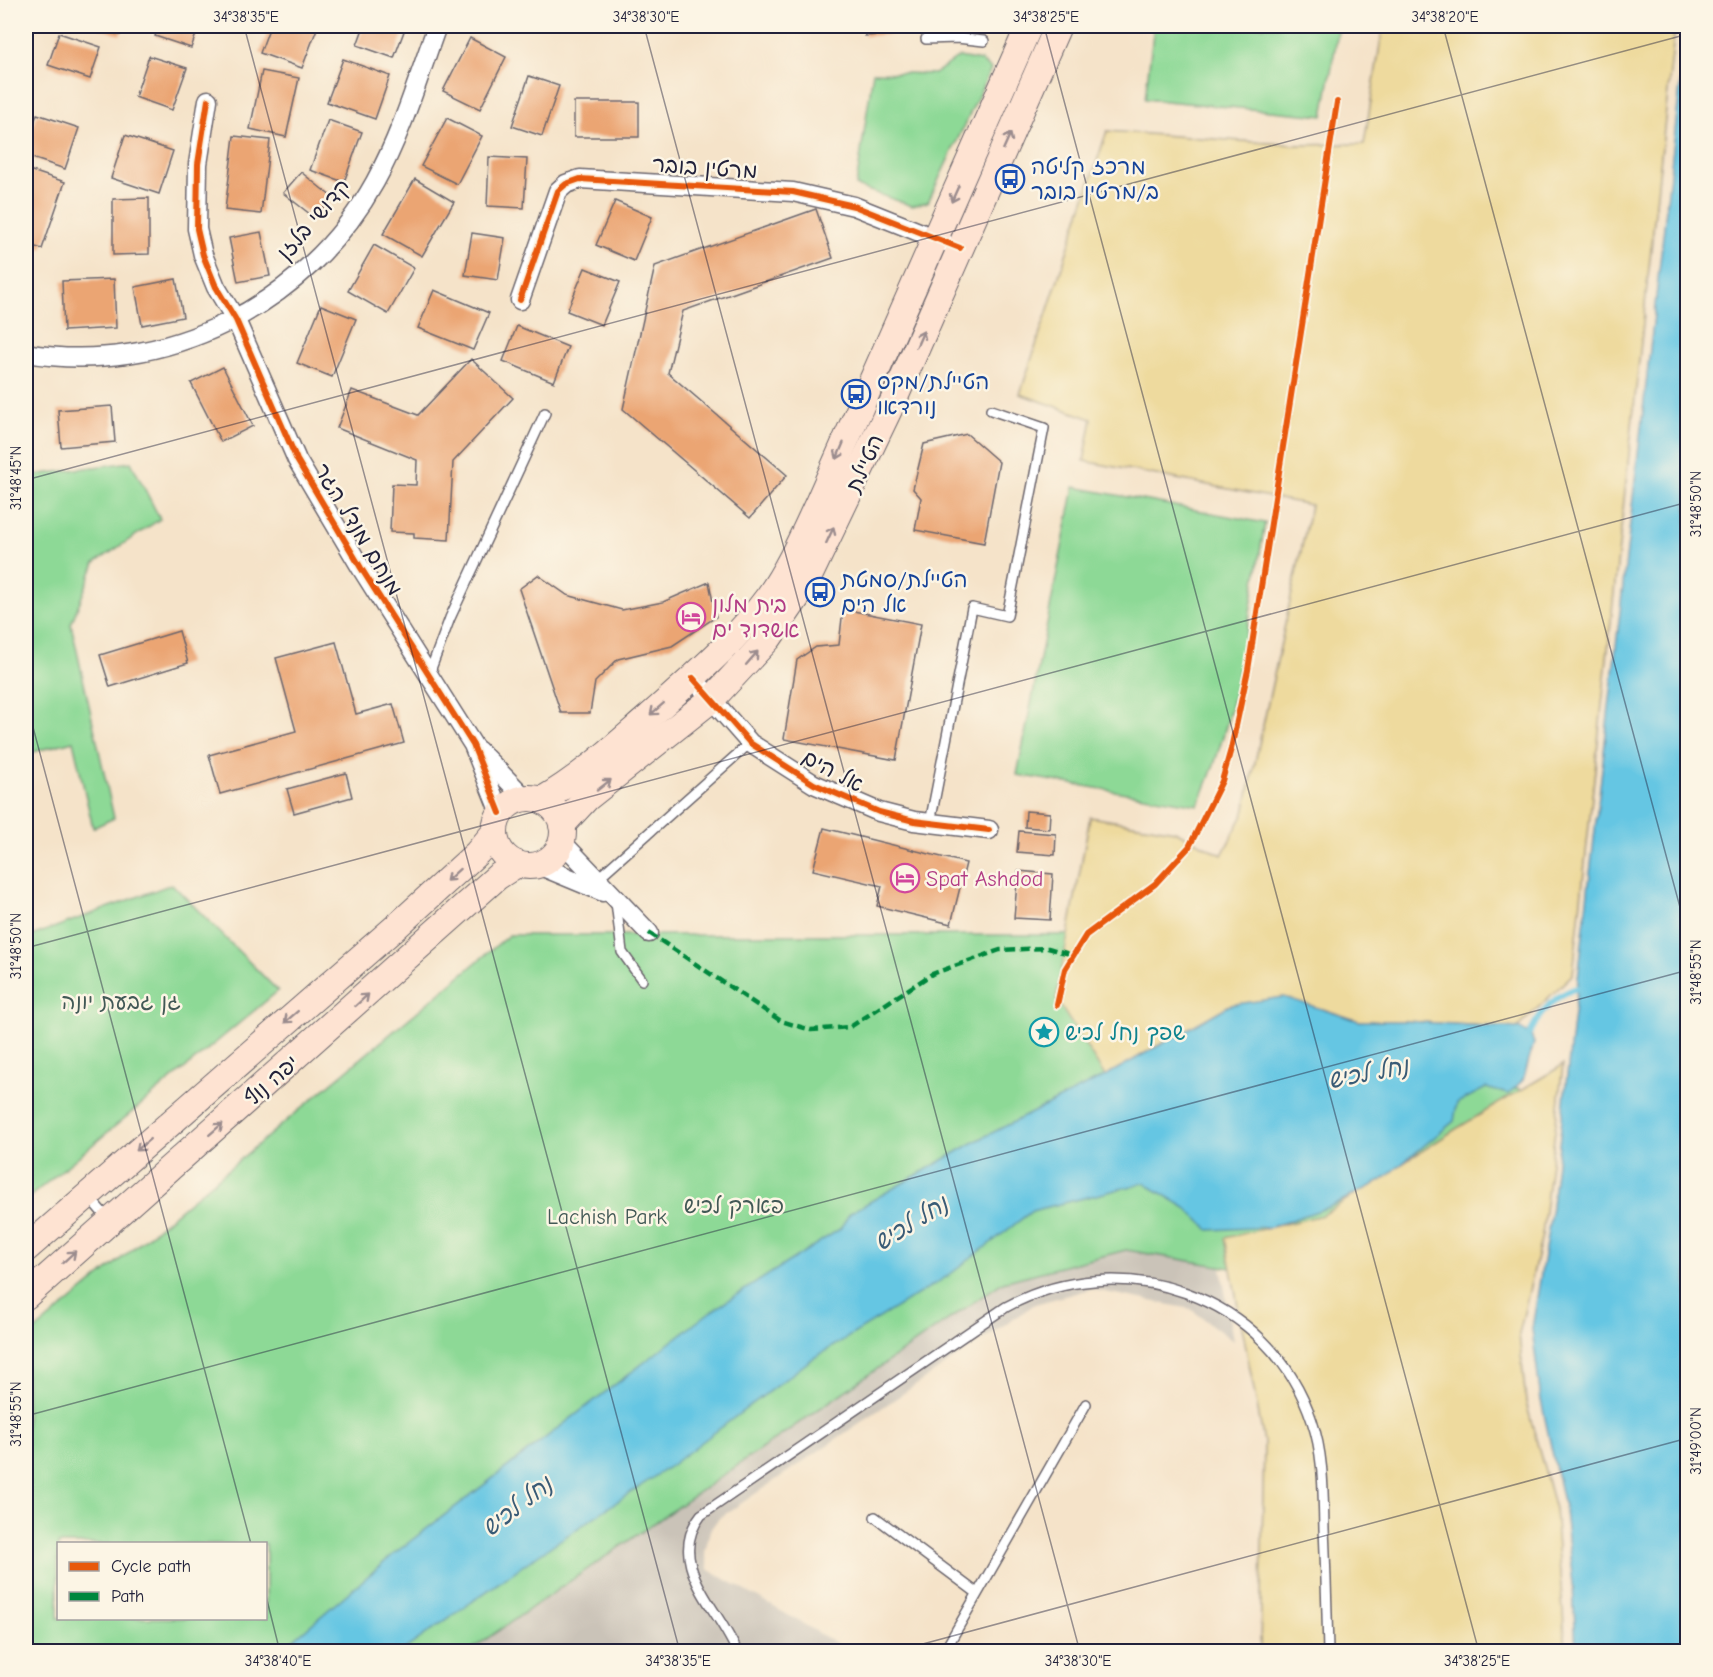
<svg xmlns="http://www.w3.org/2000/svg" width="1713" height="1677" viewBox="0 0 1713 1677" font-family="'Comic Neue','Playpen Sans Hebrew',sans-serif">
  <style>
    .industrial { fill: #cac3b8 }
    .green { fill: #8dd996; stroke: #587e68; stroke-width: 1.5; fill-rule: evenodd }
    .sand { fill: #eeda9e; stroke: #887e6c; stroke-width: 1.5 }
    .water { fill: #65c6e3; stroke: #44748f; stroke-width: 1.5 }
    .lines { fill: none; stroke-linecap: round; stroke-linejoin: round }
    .stream { stroke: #65c6e3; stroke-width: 6 }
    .building { fill: #eba573 }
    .lane-casing { stroke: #6c666d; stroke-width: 12 }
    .street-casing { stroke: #6c666d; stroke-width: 21 }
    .secondary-casing { stroke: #6c666d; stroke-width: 28 }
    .lane { stroke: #fff; stroke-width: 9 }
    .street { stroke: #fff; stroke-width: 18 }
    .secondary { stroke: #fee3d2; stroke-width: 26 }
    .quiet { stroke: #00873e; stroke-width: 4.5; stroke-dasharray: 9 4.5; stroke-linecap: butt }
    .cycleway-casing { stroke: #fcf5e5; stroke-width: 10 }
    .cycleway { stroke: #e8590c; stroke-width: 6 }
    .oneway { stroke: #9b8c8e }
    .ticks { fill: none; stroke: #22223b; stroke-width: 1.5; stroke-opacity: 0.45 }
    .labels { text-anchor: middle; stroke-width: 5; stroke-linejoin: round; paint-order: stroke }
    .transit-label { font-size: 22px; fill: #164399; stroke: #fcf5e5; text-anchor: start }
    .street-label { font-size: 22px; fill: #22223b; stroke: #fcf5e5 }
    .hotel-label { font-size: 22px; fill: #b23c85; stroke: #fcf5e5; text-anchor: start }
    .park-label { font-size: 22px; fill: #425956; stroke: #fcf5e5 }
    .culture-label { font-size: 22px; fill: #0d838f; stroke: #fcf5e5; text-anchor: start }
    .water-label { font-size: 24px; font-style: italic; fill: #395b76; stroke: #fcf5e5 }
    .neatline { fill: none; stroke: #22223b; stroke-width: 2 }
    .ticks-label { font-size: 15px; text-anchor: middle; fill: #22223b }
  </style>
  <rect width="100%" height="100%" fill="#fcf5e5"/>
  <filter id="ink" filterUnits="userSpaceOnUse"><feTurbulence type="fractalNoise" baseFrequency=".0167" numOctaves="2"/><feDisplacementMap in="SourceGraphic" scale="12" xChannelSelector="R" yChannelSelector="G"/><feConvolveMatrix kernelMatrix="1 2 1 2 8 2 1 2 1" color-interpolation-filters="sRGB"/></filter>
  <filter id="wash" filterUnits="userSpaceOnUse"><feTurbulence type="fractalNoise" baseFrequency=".008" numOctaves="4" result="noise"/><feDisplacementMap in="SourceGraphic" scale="24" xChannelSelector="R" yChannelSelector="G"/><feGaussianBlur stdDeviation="1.35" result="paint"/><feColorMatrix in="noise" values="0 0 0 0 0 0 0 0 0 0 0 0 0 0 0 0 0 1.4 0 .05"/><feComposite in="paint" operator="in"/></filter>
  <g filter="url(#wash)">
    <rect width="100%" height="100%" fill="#f5e3c9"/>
    <!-- industrial -->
    <polygon class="industrial" points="1061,1220 1218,1248 1233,1341 1191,1309 1090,1289 1035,1304 718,1519 710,1530 705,1552 708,1569 850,1651 434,1652"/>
    <!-- green -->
    <g class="green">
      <polygon points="1154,26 1339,26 1323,116 1145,99"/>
      <polygon points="959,57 981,61 991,69 928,202 912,206 856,186 873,72 934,74"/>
      <polygon points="131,462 160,519 95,563 71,624 114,818 93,828 73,741 26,754 26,476"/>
      <path d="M1074 487 1265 523C1248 619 1238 716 1198 805L1017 775Z"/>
      <polygon points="172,884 278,991 26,1200 26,938"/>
      <path d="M509 935H1182L1521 1090 1447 1305 1126 1250 1003 1282 469 1651 26 1652V1338ZM58 1544H266V1618H58Z"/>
    </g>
    <!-- sand -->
    <g class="sand">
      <polygon points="1383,26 1675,26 1573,974 1517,1028 1404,1021 1359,1021 1323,1009 1230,1005 1105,1076 1056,999 1090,817 1175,831 1222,855 1244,813 1311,505 1084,461 1092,419 1020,394 1107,131 1295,145 1364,144"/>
      <polygon points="1563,1065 1542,1235 1519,1334 1526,1402 1555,1509 1566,1651 1260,1651 1264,1442 1225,1238 1323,1215 1456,1129"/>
    </g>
    <!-- water -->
    <g class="water">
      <polygon points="1687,26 1687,1651 1576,1651 1573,1584 1565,1511 1541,1400 1532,1329 1552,1206"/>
      <polygon points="1284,997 1359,1021 1404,1021 1517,1028 1530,1033 1534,1043 1523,1080 1508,1094 1486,1088 1457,1103 1454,1121 1381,1181 1329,1207 1271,1227 1209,1230 1186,1208 1144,1183 1032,1211 948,1276 812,1359 670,1466 538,1555 402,1651 280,1651 395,1553 710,1312 840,1229 850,1213 978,1140 1105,1076 1230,1005"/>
    </g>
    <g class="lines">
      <!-- stream -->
      <path class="stream" d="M1530 1033C1540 1012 1554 995 1577 988"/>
    </g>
    <g id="blocks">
      <!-- building -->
      <g class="building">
        <polygon points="92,26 123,26 120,35"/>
        <polygon points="159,26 199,26 191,48 155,36"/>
        <polygon points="270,26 318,26 302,68 260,53"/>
        <polygon points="364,26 406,26 394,58 357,45"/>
        <polygon points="865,26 961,26 960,29 865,36"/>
        <polygon points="59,33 101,47 90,79 48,65"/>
        <polygon points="470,38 506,57 480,109 443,91"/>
        <polygon points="149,56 187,68 172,110 135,97"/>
        <polygon points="343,59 390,76 375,119 327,102"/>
        <polygon points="262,71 299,78 286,137 250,129"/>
        <polygon points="529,76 559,86 542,136 512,126"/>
        <rect x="574" y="102" width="65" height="35"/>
        <polygon points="37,114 79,128 65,169 26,156 26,146"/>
        <polygon points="447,118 482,136 457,184 421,166"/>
        <polygon points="328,120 362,132 344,182 310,170"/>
        <polygon points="125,135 173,151 159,194 111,178"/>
        <polygon points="234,136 270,140 261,214 225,210"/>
        <polygon points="489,157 527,159 524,208 487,206"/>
        <polygon points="26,169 65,182 42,249 26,244"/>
        <polygon points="301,172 332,197 315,218 283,193"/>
        <polygon points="415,179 454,202 422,256 383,234"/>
        <polygon points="149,198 149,254 113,255 113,199"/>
        <polygon points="615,201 652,217 634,261 596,245"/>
        <polygon points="816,209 833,258 683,311 668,373 787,475 750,518 623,409 655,266"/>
        <polygon points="261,232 270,276 238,282 229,238"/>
        <polygon points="472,233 505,238 498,280 465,275"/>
        <polygon points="374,245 414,268 388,314 348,291"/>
        <polygon points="585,268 620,282 602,325 567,311"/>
        <polygon points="26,275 32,276 26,301"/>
        <polygon points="114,279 116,328 64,331 62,281"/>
        <polygon points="176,279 183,317 142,325 135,287"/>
        <polygon points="434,290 489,313 473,350 418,328"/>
        <polygon points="321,305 356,319 332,377 297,363"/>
        <polygon points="517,326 568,347 554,382 503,361"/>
        <polygon points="471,359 513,398 453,462 449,540 414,538 414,533 390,532 392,484 416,485 417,460 337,428 352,390 418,415"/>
        <polygon points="223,367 253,426 221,442 191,383"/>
        <polygon points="112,406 115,442 61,447 58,410"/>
        <polygon points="967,434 999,462 984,543 915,530 921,498 913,489 924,444"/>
        <polygon points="538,575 567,595 622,610 663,602 709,582 716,617 672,646 618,659 595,682 590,713 561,713 519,589"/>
        <polygon points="843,609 921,624 896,760 784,739 797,660 816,647 839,645"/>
        <polygon points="179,631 188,663 110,687 100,655"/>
        <polygon points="336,642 356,714 393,704 404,743 220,794 209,755 296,731 276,658"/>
        <polygon points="346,773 352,797 294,813 287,789"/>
        <polygon points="1026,811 1050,813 1049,829 1025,827"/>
        <polygon points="824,828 966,863 951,924 877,906 882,886 813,870"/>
        <polygon points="1019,831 1056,834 1055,855 1017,852"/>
        <polygon points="1018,871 1053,874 1050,920 1014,918"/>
      </g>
    </g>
  </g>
  <g filter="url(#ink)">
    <use href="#blocks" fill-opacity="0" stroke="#6c666d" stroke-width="1.5"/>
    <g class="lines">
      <!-- lane casing -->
      <g class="lane-casing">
        <g id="lane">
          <polyline points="926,39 957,38 984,41"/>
          <polyline points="429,674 450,618 545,413"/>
          <polyline points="930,823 972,608 1007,616 1044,428 991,410"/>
          <polyline points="597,879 750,743"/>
          <polyline points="616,902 622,952 642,980"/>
          <polyline points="88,1196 108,1219"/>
          <polyline points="875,1517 977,1593"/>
          <path d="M737 1652C719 1608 664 1563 701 1515L1006 1307C1120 1245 1270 1293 1312 1421 1324 1456 1323 1493 1324 1529 1326 1570 1327 1611 1328 1652"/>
          <polyline points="944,1652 1086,1404"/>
        </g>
      </g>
      <!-- street casing -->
      <g class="street-casing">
        <g id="street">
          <polyline points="208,100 198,164 197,229 203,255 216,287 236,320 297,460 361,568 473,745 500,813"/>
          <polyline points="520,300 558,191 566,184 580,179 793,192 854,206 944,242"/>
          <path d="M26 353C164 377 307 305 375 182 402 133 418 78 437 26"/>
          <polyline points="693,678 750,743 814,784 879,812 914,821 989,830"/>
          <polyline points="478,750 525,798"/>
          <polyline points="562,842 649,933"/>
          <polyline points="538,865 603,892"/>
        </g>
      </g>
      <!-- secondary casing -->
      <g class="secondary-casing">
        <g id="secondary">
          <circle cx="529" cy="832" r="34"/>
          <path d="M542 800C582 777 615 746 650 716 691 679 736 641 769 596 789 568 803 535 818 503L1029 26"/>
          <polyline points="562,825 587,798 712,699 769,638 804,587 896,395 1058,26"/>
          <polyline points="26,1249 398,925 477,853 494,833"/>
          <polyline points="26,1296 497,877 517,864"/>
        </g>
      </g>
      <!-- lane -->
      <use href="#lane" class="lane"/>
      <!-- street -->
      <use href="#street" class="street"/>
      <!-- secondary -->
      <use href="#secondary" class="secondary"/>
      <!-- quiet -->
      <polyline class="quiet" points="649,933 781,1021 811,1030 850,1027 932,974 1000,950 1048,948 1073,955"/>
      <!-- cycleway casing -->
      <g class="cycleway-casing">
        <g id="cycleway">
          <polyline points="208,100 198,164 197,229 203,255 216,287 236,320 297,460 361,568 473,745 500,813"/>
          <polyline points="520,300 558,191 566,184 580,179 793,192 854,206 960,248"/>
          <polyline points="693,678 750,743 814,784 879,812 914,821 989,830"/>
          <polyline points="1057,1005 1065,969 1086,935 1155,884 1189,847 1222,781 1231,749 1248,670 1337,102"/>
        </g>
      </g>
      <!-- cycleway -->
      <use href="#cycleway" class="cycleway"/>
    </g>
    <!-- one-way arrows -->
    <defs><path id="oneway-shaft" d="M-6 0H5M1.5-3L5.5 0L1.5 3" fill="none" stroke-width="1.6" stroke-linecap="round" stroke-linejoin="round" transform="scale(1.5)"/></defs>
    <g class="oneway">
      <use href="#oneway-shaft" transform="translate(1007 141) rotate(-66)"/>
      <use href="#oneway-shaft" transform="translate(955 194) rotate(114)"/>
      <use href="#oneway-shaft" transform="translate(920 339) rotate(-66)"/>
      <use href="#oneway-shaft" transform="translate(840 451) rotate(113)"/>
      <use href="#oneway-shaft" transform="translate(830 535) rotate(-65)"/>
      <use href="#oneway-shaft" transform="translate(752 658) rotate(-49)"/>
      <use href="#oneway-shaft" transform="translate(657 709) rotate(139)"/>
      <use href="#oneway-shaft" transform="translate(604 785) rotate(-38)"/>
      <use href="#oneway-shaft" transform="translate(453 875) rotate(138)"/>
      <use href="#oneway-shaft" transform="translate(362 1000) rotate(-42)"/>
      <use href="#oneway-shaft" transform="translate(291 1017) rotate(139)"/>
      <use href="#oneway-shaft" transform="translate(216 1129) rotate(-41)"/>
      <use href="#oneway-shaft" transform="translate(143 1145) rotate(139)"/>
      <use href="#oneway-shaft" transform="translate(69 1257) rotate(-42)"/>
    </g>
  </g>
  <!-- ticks -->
  <path class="ticks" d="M244 26 680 1652M644 26 1080 1652M1044 26 1479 1652M1443 26 1688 937M26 480 1688 34M26 701 251 1544M26 948 1688 502M26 1416 1688 970M266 1596 280 1652M893 1652 1688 1438"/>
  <!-- icons -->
  <defs>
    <g id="bus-ring" transform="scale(1.5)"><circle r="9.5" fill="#fcf5e5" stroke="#1a4fb4" stroke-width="1.5"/><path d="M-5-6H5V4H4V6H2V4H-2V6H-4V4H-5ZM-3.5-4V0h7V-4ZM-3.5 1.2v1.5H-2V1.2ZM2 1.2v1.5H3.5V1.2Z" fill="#1a4fb4"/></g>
    <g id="hotel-ring" transform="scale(1.5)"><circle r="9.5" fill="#fcf5e5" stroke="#d1479c" stroke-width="1.5"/><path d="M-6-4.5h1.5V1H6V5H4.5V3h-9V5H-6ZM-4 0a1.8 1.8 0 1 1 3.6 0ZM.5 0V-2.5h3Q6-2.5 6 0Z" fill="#d1479c"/></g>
    <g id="sight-ring" transform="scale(1.5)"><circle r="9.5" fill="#fcf5e5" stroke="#0f9aa8" stroke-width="1.5"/><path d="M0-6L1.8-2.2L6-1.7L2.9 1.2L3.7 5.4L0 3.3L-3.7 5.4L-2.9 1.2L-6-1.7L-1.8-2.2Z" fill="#0f9aa8"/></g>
  </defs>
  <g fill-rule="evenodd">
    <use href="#bus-ring" x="1010" y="179"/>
    <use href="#bus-ring" x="856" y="394"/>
    <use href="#bus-ring" x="820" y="592"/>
    <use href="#hotel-ring" x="691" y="617"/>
    <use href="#hotel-ring" x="905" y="878"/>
    <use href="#sight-ring" x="1044" y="1032"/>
  </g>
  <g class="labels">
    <!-- transit labels -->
    <g class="transit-label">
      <text x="1031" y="174">מרכז קליטה<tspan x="1031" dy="25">ב/מרטין בובר</tspan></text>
      <text x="877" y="389">הטיילת/מקס<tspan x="877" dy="25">נורדאו</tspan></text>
      <text x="841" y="587">הטיילת/סמטת<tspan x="841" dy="25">אל הים</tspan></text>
    </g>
    <!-- street labels -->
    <g class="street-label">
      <text transform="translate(705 167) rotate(4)" y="8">מרטין בובר</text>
      <text transform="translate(313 219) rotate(-49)" y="8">קדושי בלזן</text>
      <text transform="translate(864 463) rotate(-65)" y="8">הטיילת</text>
      <text transform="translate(359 529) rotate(59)" y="8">מנחם מנדל הגר</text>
      <text transform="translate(833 770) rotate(28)" y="8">אל הים</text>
      <text transform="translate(271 1080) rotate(-41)" y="8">יפה נוף</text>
    </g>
    <!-- hotel labels -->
    <g class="hotel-label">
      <text x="712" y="612">בית מלון<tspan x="712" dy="25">אשדוד ים</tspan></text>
      <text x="926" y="886">Spat Ashdod</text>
    </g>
    <!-- park labels -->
    <g class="park-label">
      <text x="121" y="1009">גן גבעת יונה</text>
      <text x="734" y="1213">פארק לכיש</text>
      <text x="607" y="1224">Lachish Park</text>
    </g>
    <!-- culture labels -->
    <g class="culture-label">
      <text x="1065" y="1040">שפך נחל לכיש</text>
    </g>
    <!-- water labels -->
    <g class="water-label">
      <text transform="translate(1368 1073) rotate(-11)" y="8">נחל לכיש</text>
      <text transform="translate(911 1223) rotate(-32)" y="8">נחל לכיש</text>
      <text transform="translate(517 1506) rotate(-38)" y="8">נחל לכיש</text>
    </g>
  </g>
  <!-- margin -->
  <rect width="1713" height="1677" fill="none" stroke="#fcf5e5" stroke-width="66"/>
  <!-- legend -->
  <rect x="57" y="1542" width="210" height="78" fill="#fcf5e5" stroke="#a5a1a1" stroke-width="1.5"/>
  <rect x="69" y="1562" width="30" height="9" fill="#e8590c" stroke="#a5a1a1" stroke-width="1.5"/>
  <text x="111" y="1572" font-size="18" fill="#22223b">Cycle path</text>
  <rect x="69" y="1592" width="30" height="9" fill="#00873e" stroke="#a5a1a1" stroke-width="1.5"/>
  <text x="111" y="1602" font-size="18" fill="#22223b">Path</text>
  <rect x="33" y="33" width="1647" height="1611" class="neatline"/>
  <g class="ticks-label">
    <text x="246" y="22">34°38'35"E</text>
    <text x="646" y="22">34°38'30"E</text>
    <text x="1046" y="22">34°38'25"E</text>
    <text x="1445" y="22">34°38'20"E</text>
    <text transform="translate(16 478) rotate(-90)" y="5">31°48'45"N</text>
    <text transform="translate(1696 504) rotate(-90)" y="5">31°48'50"N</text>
    <text transform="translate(16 946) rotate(-90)" y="5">31°48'50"N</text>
    <text transform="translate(1696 972) rotate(-90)" y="5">31°48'55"N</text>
    <text transform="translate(16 1414) rotate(-90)" y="5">31°48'55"N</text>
    <text transform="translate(1696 1441) rotate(-90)" y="5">31°49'00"N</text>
    <text x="278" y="1666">34°38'40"E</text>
    <text x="678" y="1666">34°38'35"E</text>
    <text x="1078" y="1666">34°38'30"E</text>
    <text x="1477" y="1666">34°38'25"E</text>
  </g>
</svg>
